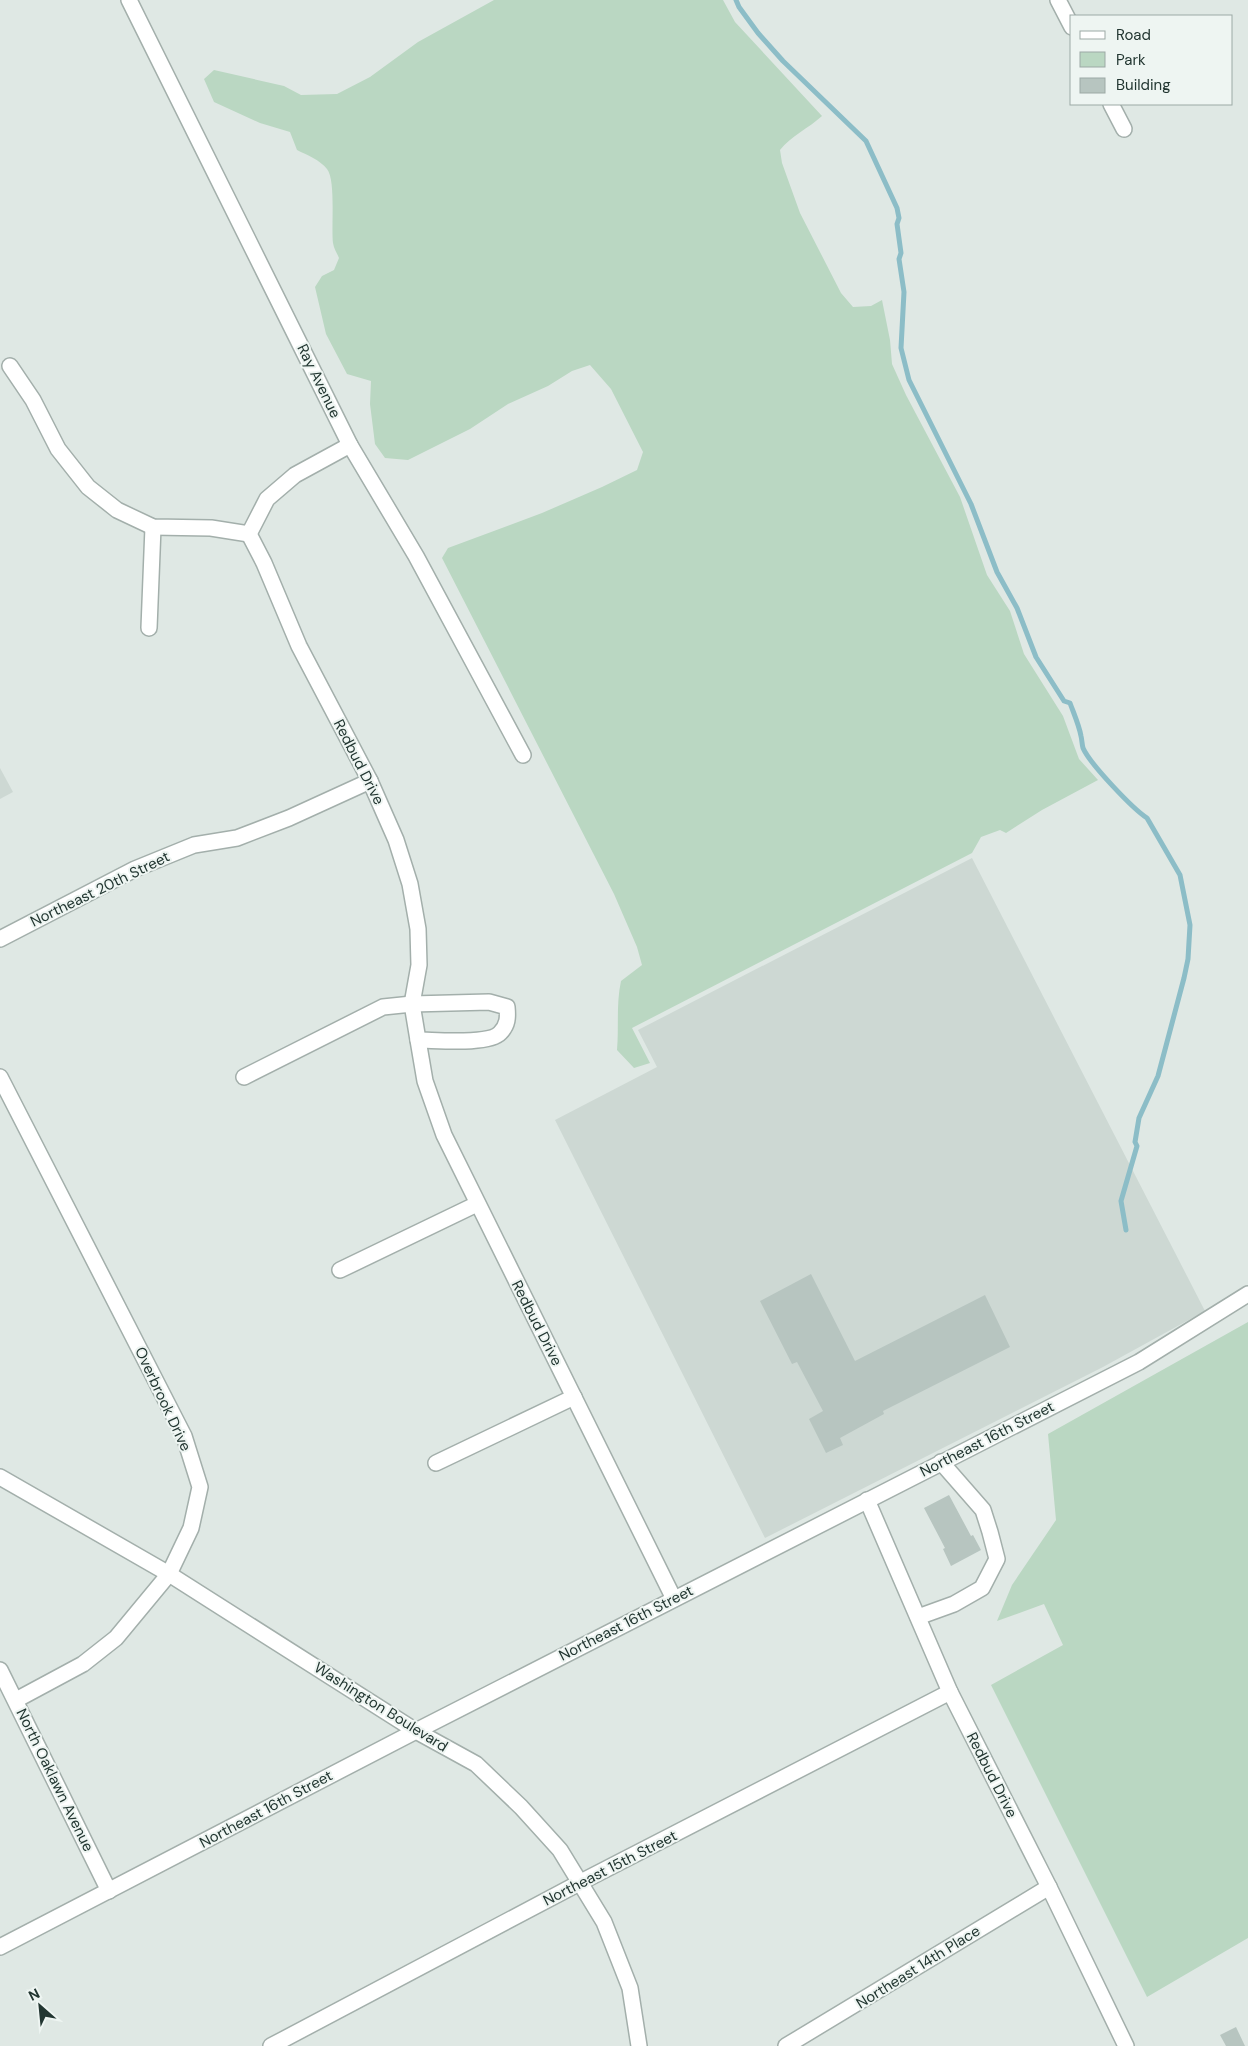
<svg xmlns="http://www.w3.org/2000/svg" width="1248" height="2046" viewBox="0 0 1248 2046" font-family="'DM Sans',sans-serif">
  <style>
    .built { fill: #cdd8d3 }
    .green { fill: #bad7c2 }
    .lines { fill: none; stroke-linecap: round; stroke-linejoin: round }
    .stream { stroke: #8cbdc7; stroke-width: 5 }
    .building { fill: #b7c5c0 }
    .minor-casing { stroke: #a3afab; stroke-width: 18 }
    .minor { stroke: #fff; stroke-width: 15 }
    .labels { text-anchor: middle; stroke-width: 4; stroke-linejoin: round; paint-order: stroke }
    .street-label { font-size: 15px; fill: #223631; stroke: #eef5f2 }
  </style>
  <rect width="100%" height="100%" fill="#dfe8e4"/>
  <!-- built -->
  <g class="built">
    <polygon points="0,768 13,792 0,799"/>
    <polygon points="972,858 1205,1311 1103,1367 765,1538 555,1120 657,1067 638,1030"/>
  </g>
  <!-- green -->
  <g class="green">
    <path d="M494 0H723L735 22 822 116C809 128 791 136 780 150L782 163 800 213 841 293 853 307 871 306 882 300 890 340 892 364 906 395 960 497 987 575 1010 611 1024 654 1063 716 1079 759 1098 780 1042 810 1006 833 1000 830 981 837 972 853 632 1028 650 1063 634 1068 617 1050C619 1027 616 1004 621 981L642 965 637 947 614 894 442 558 448 548 542 513 602 487 637 470 643 452 611 389 590 365 572 371 548 386 508 404 470 429 408 460 385 458 375 444 370 404 371 381 347 374 326 334 315 287 322 276 334 270 339 258C337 253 334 249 333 243 331 227 336 180 327 169 320 160 307 155 297 150L290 132 260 123 214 102 204 79 214 70 284 86 301 95 337 94 370 77 418 42Z"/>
    <polygon points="1248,1322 1248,1938 1147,1997 991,1685 1063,1645 1044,1604 997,1621 1012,1585 1056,1520 1048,1434"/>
  </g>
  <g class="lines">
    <!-- stream -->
    <path class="stream" d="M736 0 739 7 758 33 783 61 866 141 897 208 899 218 897 224 901 253 899 259 904 292 901 348 909 380 971 504 997 572 1017 608 1036 657 1064 701 1070 703C1074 714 1079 725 1081 736 1082 740 1082 745 1083 748 1090 764 1133 809 1147 818L1180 875 1190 925 1188 959 1184 978 1158 1076 1139 1118 1135 1142 1137 1146 1121 1201 1126 1230"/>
  </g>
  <!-- building -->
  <g class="building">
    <polygon points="811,1274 855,1361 985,1295 1010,1347 883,1411 884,1414 840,1438 843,1445 826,1453 809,1419 823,1411 797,1362 792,1364 760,1301"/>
    <polygon points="949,1495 971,1536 973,1535 981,1550 951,1566 943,1549 945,1548 924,1508"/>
    <polygon points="1236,2027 1245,2046 1226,2046 1220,2035"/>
  </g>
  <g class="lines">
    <!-- minor casing -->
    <g class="minor-casing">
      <g id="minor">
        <polyline points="129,0 350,445 416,556 523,755"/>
        <polyline points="1058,0 1072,27"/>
        <polyline points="1111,104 1124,129"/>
        <polyline points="10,366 33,400 58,449 88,487 117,510 153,527 211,528 249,534"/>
        <polyline points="249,534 264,563 299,646 370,781 396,840 410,884 418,929 419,965 412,1004 418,1040 425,1081 444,1135 674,1599"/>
        <polyline points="249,534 267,499 295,475 350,445"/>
        <polyline points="149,628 153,527"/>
        <polyline points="0,939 135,869 194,845 237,838 289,818 370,781"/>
        <polyline points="0,1077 184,1436 200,1487 191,1528 169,1574 116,1638 83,1664 16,1700"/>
        <path d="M244 1077 383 1007 412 1004 489 1002 507 1007C508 1017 508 1025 500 1033 489 1045 436 1040 418 1040"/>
        <polyline points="340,1270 477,1204"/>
        <polyline points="436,1463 574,1397"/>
        <polyline points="0,1477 169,1574 416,1731 476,1764 521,1807 560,1850 604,1922 630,1988 639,2046"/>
        <polyline points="867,1500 950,1692 1049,1887 1126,2046"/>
        <polyline points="918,1617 954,1604 982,1588 997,1559 990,1532 983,1510 941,1462"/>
        <polyline points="0,1670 109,1891"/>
        <polyline points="0,1947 416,1731 1139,1362 1248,1294"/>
        <polyline points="271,2046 581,1882 950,1692"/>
        <polyline points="786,2046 1049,1887"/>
      </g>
    </g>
    <!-- minor -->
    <use href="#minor" class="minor"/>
  </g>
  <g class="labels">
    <!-- street labels -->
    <g class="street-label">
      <text transform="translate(319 381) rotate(64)" y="5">Ray Avenue</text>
      <text transform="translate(359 762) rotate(63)" y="5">Redbud Drive</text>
      <text transform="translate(100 889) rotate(-26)" y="5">Northeast 20th Street</text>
      <text transform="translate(537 1323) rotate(63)" y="5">Redbud Drive</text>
      <text transform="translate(163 1399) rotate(65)" y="5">Overbrook Drive</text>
      <text transform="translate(987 1439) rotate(-27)" y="5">Northeast 16th Street</text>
      <text transform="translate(626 1623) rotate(-27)" y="5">Northeast 16th Street</text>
      <text transform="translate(381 1707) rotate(32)" y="5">Washington Boulevard</text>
      <text transform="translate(992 1775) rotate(63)" y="5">Redbud Drive</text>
      <text transform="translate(55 1780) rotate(64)" y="5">North Oaklawn Avenue</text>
      <text transform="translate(266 1809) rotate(-28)" y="5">Northeast 16th Street</text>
      <text transform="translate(610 1868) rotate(-27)" y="5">Northeast 15th Street</text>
      <text transform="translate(918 1967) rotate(-32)" y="5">Northeast 14th Place</text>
    </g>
  </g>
  <!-- legend -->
  <rect x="1070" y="15" width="162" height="90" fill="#eef5f2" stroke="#9ca9a5"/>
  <rect x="1080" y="31" width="25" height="8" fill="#ffffff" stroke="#9ca9a5"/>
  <text x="1116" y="40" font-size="15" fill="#223631">Road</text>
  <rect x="1080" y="52" width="25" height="15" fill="#bad7c2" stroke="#9ca9a5"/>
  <text x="1116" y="65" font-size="15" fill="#223631">Park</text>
  <rect x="1080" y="78" width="25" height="15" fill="#b7c5c0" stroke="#9ca9a5"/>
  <text x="1116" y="90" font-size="15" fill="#223631">Building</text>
  <!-- north arrow -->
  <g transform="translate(40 2006) rotate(333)" stroke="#eef5f2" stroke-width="4" paint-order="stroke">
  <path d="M0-4L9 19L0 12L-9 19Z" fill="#223631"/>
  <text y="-8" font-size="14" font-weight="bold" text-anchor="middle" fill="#223631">N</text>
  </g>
</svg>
